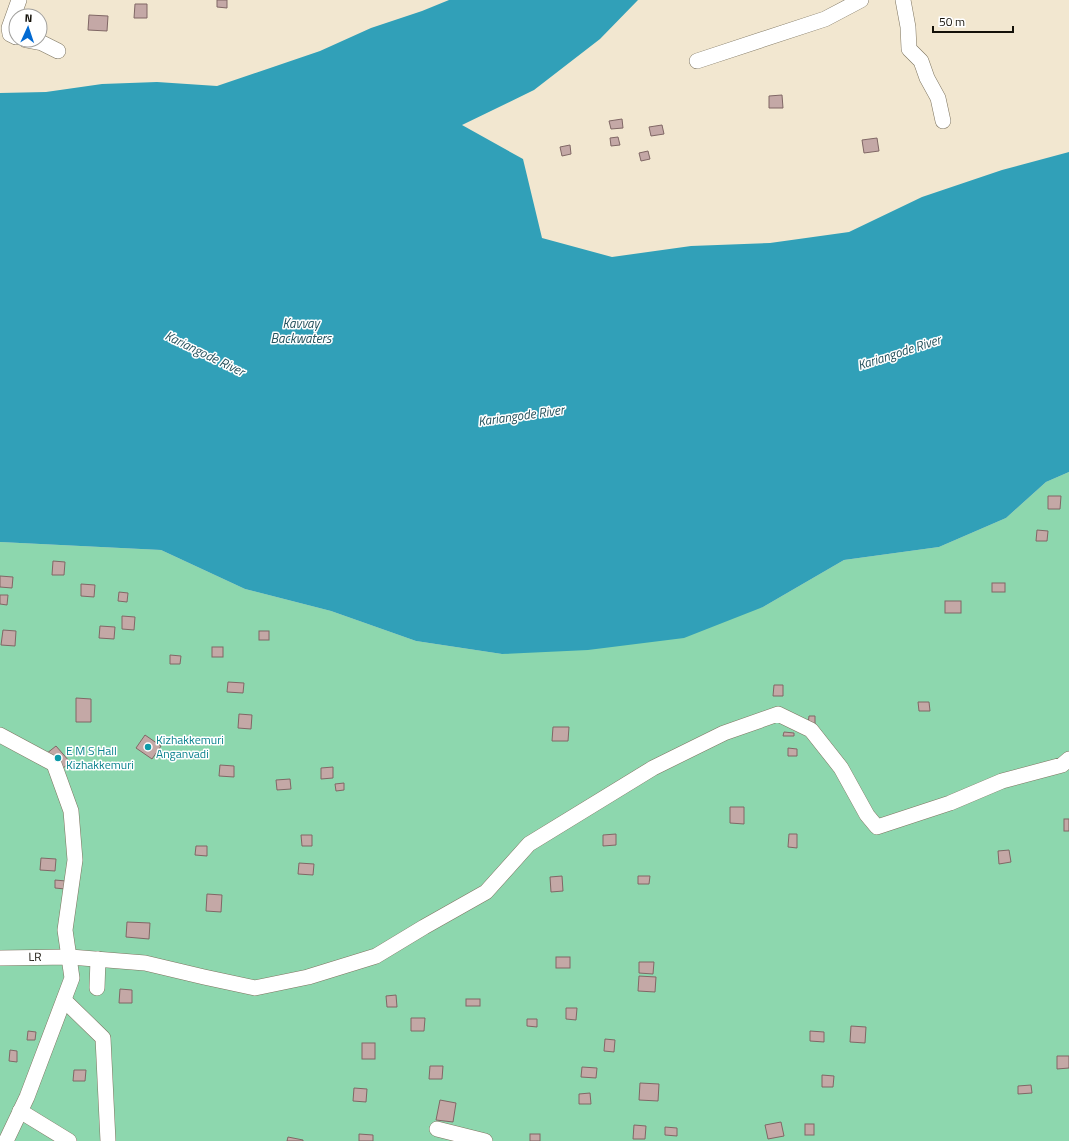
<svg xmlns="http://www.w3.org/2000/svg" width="1069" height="1141" viewBox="0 0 1069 1141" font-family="'Titillium Web',sans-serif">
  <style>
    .green { fill: #8dd7ae }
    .water { fill: #31a0b8 }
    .building { fill: #c4a8a6; stroke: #806765 }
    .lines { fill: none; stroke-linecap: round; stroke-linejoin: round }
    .minor-casing { stroke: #7e7560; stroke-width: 16 }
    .minor { stroke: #fff; stroke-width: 15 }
    .culture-dot { fill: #0f9aa8; stroke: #fff; stroke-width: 1.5 }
    .labels { text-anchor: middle; stroke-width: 3; stroke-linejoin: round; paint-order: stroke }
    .culture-label { font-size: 12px; fill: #0d838f; stroke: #fff; text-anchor: start }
    .street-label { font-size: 12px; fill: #141109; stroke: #fff }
    .water-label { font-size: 13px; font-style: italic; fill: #25525d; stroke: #fff }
  </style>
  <rect width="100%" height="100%" fill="#f2e7d0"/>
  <!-- green -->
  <polygon class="green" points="1069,472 1069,1141 0,1141 0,542 161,550 245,589 331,611 416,641 502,654 763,607 844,560 939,547 1006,518 1046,482"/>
  <!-- water -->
  <polygon class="water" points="449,0 638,0 600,39 534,90 462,125 523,159 542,238 612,257 691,246 770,243 849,232 922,197 1002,170 1069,152 1069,472 1046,482 1006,518 939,547 844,560 763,607 684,638 588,650 502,654 416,641 331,611 245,589 161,550 0,542 0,93 46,92 102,84 157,82 217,86 320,51 371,28 422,11"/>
  <!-- building -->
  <g class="building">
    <polygon points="217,0 227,0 227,8 217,7"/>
    <polygon points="135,4 147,4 147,18 134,18"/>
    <polygon points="89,15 108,16 107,31 88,30"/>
    <polygon points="782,95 783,108 769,108 769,96"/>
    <polygon points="622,119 623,128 611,129 609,121"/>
    <polygon points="662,125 664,134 651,136 649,127"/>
    <polygon points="618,137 620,145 611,146 610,138"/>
    <polygon points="877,138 879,151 864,153 862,140"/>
    <polygon points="570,145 571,154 562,156 560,147"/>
    <polygon points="648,151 650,159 641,161 639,153"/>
    <polygon points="1048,496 1061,496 1060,509 1048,509"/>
    <polygon points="1037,530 1048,531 1047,541 1036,541"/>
    <polygon points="53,561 65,562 64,575 52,575"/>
    <polygon points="0,576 13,577 12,588 0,587"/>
    <rect x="992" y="583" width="13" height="9"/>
    <polygon points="81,584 95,585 94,597 81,596"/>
    <polygon points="119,592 128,593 127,602 118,601"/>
    <polygon points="0,595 8,595 7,605 0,604"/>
    <rect x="945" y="601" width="16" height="12"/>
    <polygon points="122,616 135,617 134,630 122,629"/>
    <polygon points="100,626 115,627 114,639 99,638"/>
    <polygon points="3,630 16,631 15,646 1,645"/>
    <rect x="259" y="631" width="10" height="9"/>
    <rect x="212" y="647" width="11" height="10"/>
    <polygon points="170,655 181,656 180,664 170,664"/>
    <polygon points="228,682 244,683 243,693 227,692"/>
    <polygon points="774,685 783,685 783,696 773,696"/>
    <polygon points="76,698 91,699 91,722 76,722"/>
    <polygon points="918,702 929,702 930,711 919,711"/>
    <polygon points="239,714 252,715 251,729 238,728"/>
    <polygon points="809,716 815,716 815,724 808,724"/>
    <polygon points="553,727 569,727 568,741 552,741"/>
    <polygon points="784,732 794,733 794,736 783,736"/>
    <polygon points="145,735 161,746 152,759 136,748"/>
    <polygon points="56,746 70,762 61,770 46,754"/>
    <polygon points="788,748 797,749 797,756 788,756"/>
    <polygon points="220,765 234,766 234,777 219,776"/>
    <polygon points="333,767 333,778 321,779 321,768"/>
    <polygon points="290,779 291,789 277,790 276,780"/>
    <polygon points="344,783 344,790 336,791 335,784"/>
    <polygon points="730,807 744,807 744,824 730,823"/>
    <rect x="1064" y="819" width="5" height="12"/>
    <polygon points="616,834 616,845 603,846 603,835"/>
    <polygon points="789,834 797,834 797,848 788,847"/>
    <polygon points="301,835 312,835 312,846 302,846"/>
    <polygon points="196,846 207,846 207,856 195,855"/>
    <polygon points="1009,850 1011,862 999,864 998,851"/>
    <polygon points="41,858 56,859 55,871 40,870"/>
    <polygon points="299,863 314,864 313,875 298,874"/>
    <polygon points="562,876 563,891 551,892 550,877"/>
    <polygon points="638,876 650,876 649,884 638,884"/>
    <polygon points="55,880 66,881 65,889 55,888"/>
    <polygon points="207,894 222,895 221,912 206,911"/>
    <polygon points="127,922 150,923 149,939 126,937"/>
    <rect x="556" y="957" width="14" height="11"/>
    <polygon points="639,962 654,962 653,974 639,973"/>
    <polygon points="639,976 656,977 655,992 638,991"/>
    <polygon points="120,989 132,990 132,1003 119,1003"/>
    <polygon points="396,995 397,1007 387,1007 386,996"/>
    <rect x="466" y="999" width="14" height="7"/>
    <polygon points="566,1008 577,1008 576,1020 566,1019"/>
    <polygon points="411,1018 425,1018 424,1031 411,1031"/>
    <polygon points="527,1019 537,1019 537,1027 527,1026"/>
    <polygon points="851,1026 866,1027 865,1043 850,1042"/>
    <polygon points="28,1031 36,1032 35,1040 27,1040"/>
    <polygon points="810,1031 824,1032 824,1042 810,1041"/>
    <polygon points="605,1039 615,1040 614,1052 604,1051"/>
    <rect x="362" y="1043" width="13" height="16"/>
    <polygon points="10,1050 17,1051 17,1062 9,1061"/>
    <polygon points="1057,1056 1069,1056 1069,1068 1057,1069"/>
    <polygon points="430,1066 443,1066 442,1079 429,1079"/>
    <polygon points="582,1067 597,1068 596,1078 581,1077"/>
    <polygon points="74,1070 86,1070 85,1081 73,1081"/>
    <polygon points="822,1075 834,1076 833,1087 822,1087"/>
    <polygon points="640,1083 659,1084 658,1101 639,1100"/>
    <polygon points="1031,1085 1032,1093 1018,1094 1018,1086"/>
    <polygon points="354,1088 367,1089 366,1102 353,1101"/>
    <polygon points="590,1093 591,1104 579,1104 579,1094"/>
    <polygon points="440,1100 456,1103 453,1122 436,1120"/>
    <polygon points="781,1122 784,1136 768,1139 765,1125"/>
    <rect x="805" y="1124" width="9" height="11"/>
    <polygon points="634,1125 646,1126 645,1139 633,1139"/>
    <polygon points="665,1127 677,1128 677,1136 665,1135"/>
    <polygon points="359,1134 373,1135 373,1141 359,1141"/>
    <rect x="530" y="1134" width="10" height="7"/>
    <polygon points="288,1137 303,1140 303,1141 287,1141"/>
  </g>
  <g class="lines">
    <!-- minor casing -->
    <g class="minor-casing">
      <g id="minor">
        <polyline points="903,0 908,27 909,49 921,61 927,78 938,98 943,121"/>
        <polyline points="16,37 10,34 9,28 19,0"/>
        <polyline points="26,40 42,43 58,51"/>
        <polyline points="697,61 825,19 861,0"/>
        <polyline points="0,735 54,764 71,811 75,860 65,930 72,978 27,1097 6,1141"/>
        <polyline points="0,958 70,957 145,963 204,977 255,988 308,977 376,956 424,927 486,892 529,844 653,768 724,733 778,714 811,730 841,768 867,815 877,827 950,803 1002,781 1062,765 1069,759"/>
        <polyline points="97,988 98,959"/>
        <polyline points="64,1000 103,1038 108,1141"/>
        <polyline points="20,1111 69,1141"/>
        <polyline points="437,1129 485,1141"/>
      </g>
    </g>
    <!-- minor -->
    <use href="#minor" class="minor"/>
  </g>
  <!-- markers -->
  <g class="culture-dot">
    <circle cx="148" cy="747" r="4"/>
    <circle cx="58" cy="758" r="4"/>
  </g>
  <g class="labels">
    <!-- culture labels -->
    <g class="culture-label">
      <text x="156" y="744">Kizhakkemuri<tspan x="156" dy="14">Anganvadi</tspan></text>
      <text x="66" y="755">E M S Hall<tspan x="66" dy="14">Kizhakkemuri</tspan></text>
    </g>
    <!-- street labels -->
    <g class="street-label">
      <text transform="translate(35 957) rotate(-1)" y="4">LR</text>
    </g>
    <!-- water labels -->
    <g class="water-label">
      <text x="301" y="328">Kavvay<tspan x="301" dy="15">Backwaters</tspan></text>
      <text transform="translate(899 352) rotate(-18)" y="5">Kariangode River</text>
      <text transform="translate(205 353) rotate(26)" y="5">Kariangode River</text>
      <text transform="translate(521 415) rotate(-8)" y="5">Kariangode River</text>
    </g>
  </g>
  <!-- north arrow -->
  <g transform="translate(28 28) rotate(3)"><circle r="19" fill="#ffffff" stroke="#a1a09d"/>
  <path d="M0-3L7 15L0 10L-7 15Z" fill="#026ad2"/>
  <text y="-6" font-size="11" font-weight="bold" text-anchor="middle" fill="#141109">N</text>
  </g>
  <!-- scale -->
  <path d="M933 26v6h80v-6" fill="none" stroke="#141109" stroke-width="2"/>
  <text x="939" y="26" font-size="12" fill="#141109" stroke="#ffffff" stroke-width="3" paint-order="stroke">50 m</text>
</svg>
